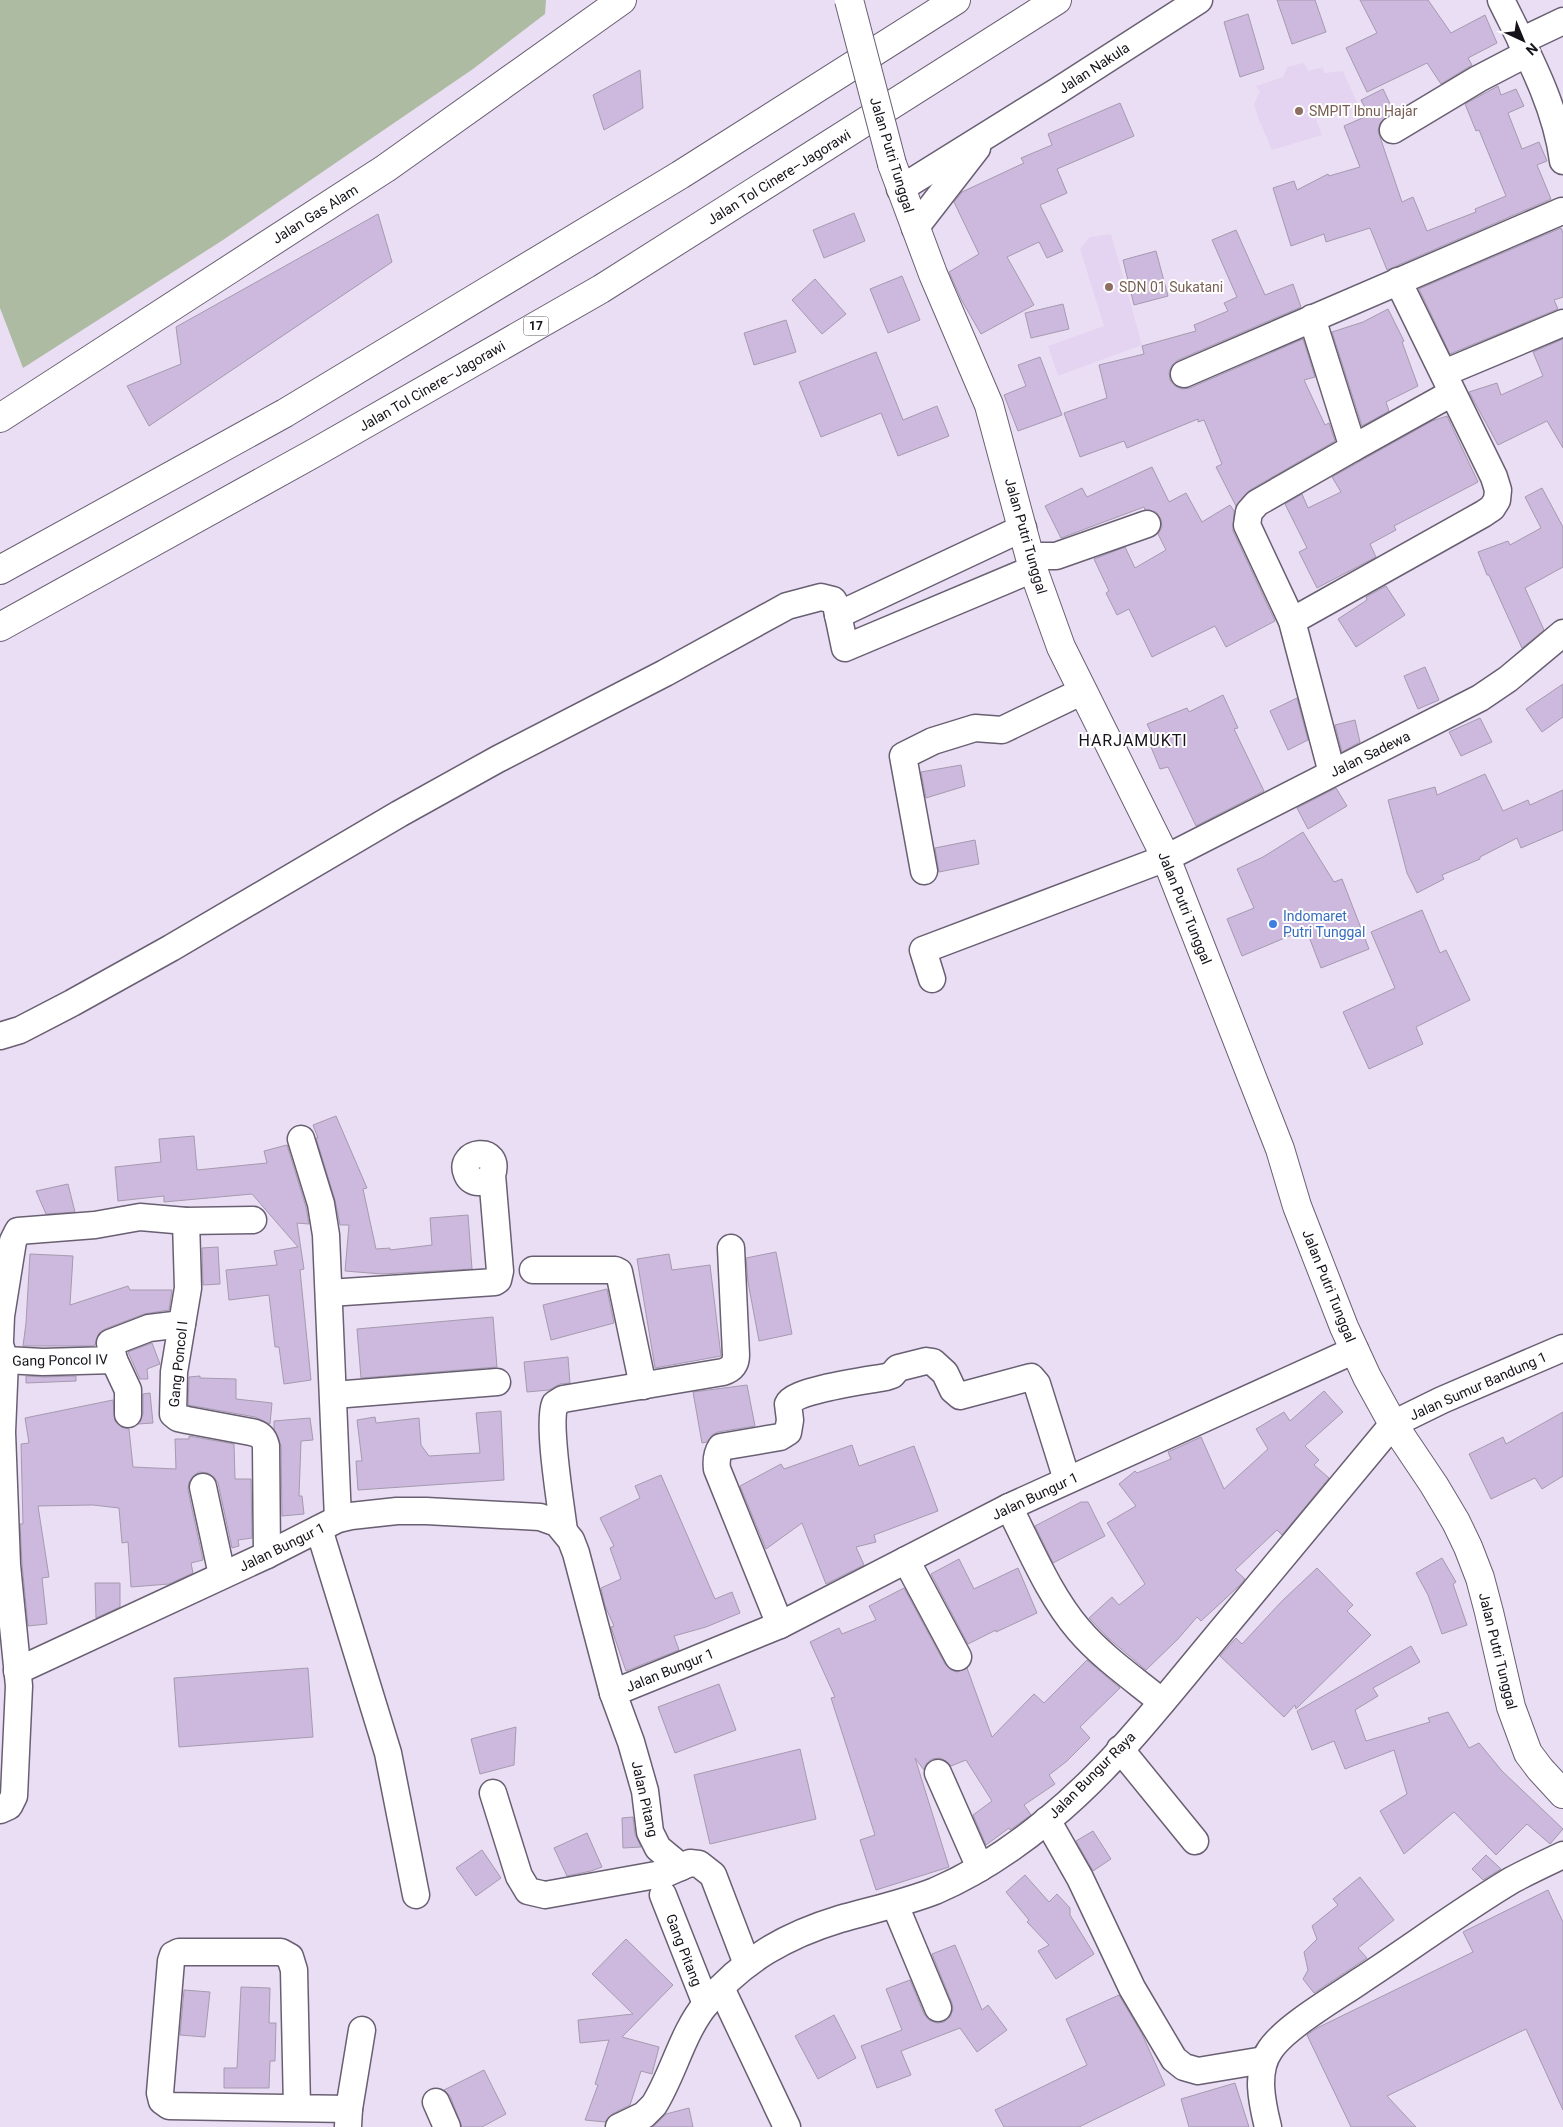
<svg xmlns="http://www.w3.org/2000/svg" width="1563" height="2127" viewBox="0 0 1563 2127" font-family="Roboto,sans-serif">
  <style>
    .built { fill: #e4d4f1 }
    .green { fill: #adbba2 }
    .building { fill: #ccb9dd; stroke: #a59aaf }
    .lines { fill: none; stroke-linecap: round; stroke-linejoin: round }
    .street-casing { stroke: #695f72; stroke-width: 29 }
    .secondary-casing { stroke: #695f72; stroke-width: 30 }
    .highway-casing { stroke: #695f72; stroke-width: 30 }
    .street { stroke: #fff; stroke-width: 26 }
    .secondary { stroke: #fff; stroke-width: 28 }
    .highway { stroke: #fff; stroke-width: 28 }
    .secondary-bridge-casing { stroke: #695f72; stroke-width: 30; stroke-linecap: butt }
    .secondary-bridge { stroke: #fff; stroke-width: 28 }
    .education-dot { fill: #8d6e63; stroke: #fff; stroke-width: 2 }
    .shop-dot { fill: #3f7fe0; stroke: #fff; stroke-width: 2 }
    .labels { text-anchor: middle; stroke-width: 4; stroke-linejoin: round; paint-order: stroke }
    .shield { fill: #fff; stroke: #5c595e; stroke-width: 1 }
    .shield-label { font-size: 12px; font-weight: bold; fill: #161219 }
    .street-label { font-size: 14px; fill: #161219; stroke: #fff }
    .education-label { font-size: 14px; fill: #785e54; stroke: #fff; text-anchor: start }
    .shop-label { font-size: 14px; fill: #366cbe; stroke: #fff; text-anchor: start }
    .quarter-label { font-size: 16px; letter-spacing: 1px; fill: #161219; stroke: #fff }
  </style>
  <rect width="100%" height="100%" fill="#eadef4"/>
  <!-- built -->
  <g class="built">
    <polygon points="1304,63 1308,71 1323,67 1324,73 1343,71 1358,105 1316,119 1322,135 1272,150 1259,120 1254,104 1260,91 1256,86 1283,77 1287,67"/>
    <polygon points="1111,234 1142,345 1058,376 1048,346 1104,326 1080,249 1090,237"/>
  </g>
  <!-- green -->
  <polygon class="green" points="0,0 546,0 545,14 473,69 223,240 23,368 0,308"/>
  <!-- building -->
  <g class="building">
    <polygon points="1277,0 1315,0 1326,32 1292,44"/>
    <polygon points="1360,0 1428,0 1451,33 1485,15 1497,43 1468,58 1472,65 1441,84 1427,63 1367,92 1346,48 1377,33"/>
    <polygon points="1248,14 1264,69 1240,77 1224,22"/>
    <polygon points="640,70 643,108 604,130 593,95"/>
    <polygon points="1498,86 1501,95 1516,89 1524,106 1508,113 1522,149 1539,142 1547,161 1537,165 1551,199 1387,270 1370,228 1326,242 1324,234 1291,246 1273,188 1294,181 1297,190 1328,174 1329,176 1360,167 1344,126 1369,115 1361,100 1383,89 1394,112 1380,123 1378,131 1380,137 1402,202 1413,197 1427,231 1476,212 1475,209 1506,196 1479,130 1476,131 1465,104"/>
    <polygon points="1120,103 1134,136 1057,169 1067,193 1040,205 1063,251 1047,258 1039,242 1007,257 1034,305 981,334 962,301 949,272 979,254 954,202 962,192 1024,163 1021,158 1052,145 1048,134"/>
    <polygon points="854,213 865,241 824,258 813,230"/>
    <polygon points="378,214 392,262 149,426 127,386 181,364 176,327"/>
    <polygon points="1561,228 1563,233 1563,297 1554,300 1558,309 1450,354 1419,289"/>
    <polygon points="1236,230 1265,295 1293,284 1301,307 1178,360 1172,365 1169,372 1170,380 1175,386 1182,389 1190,388 1303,339 1315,377 1304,380 1325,425 1329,423 1335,441 1250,490 1236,506 1216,467 1222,464 1204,420 1198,422 1198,419 1127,448 1124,441 1080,457 1064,413 1107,398 1099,365 1144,354 1142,346 1196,331 1194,325 1228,311 1224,303 1237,297 1212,240"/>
    <polygon points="1156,251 1168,296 1134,305 1123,260"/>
    <polygon points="902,276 920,320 888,333 870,289"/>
    <polygon points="815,279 846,314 822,334 792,300"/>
    <polygon points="1063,304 1069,329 1031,338 1025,313"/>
    <polygon points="1388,309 1404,341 1402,342 1418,386 1386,402 1389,411 1362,426 1332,332 1363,322"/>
    <polygon points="786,320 796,352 754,365 744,333"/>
    <polygon points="1563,339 1563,448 1547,421 1498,445 1469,392 1497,383 1501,395 1543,376 1533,352"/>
    <polygon points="876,352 903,420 937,406 949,436 898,456 881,413 821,437 799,382"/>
    <polygon points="1040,357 1062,415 1018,431 1004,395 1026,386 1018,365"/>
    <polygon points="1447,416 1478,482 1394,526 1396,530 1370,544 1376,557 1317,588 1299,552 1307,548 1285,504 1302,494 1308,508 1341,492 1332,477 1432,421"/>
    <polygon points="1152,467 1169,502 1186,493 1202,522 1230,505 1234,511 1233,531 1275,621 1226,647 1215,626 1152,657 1129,609 1117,615 1106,593 1109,591 1094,559 1125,547 1135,568 1166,550 1158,534 1162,527 1161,519 1156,512 1145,510 1144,507 1061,538 1045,506 1082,488 1087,497"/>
    <polygon points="1542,488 1563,527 1563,567 1525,588 1544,630 1522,648 1489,575 1487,575 1478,552 1508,541 1510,545 1541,528 1525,497"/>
    <polygon points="1386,586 1405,615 1356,647 1338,619 1367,600 1366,597"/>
    <polygon points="1425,667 1439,700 1418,709 1404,676"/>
    <polygon points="1563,684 1563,717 1542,732 1526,709"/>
    <polygon points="1223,695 1238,728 1234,729 1264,791 1196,826 1168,767 1160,769 1151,747 1156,743 1147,724 1187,708 1189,712"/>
    <polygon points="1297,698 1308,740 1288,750 1270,711"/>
    <polygon points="1480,718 1492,742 1461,756 1449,732"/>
    <polygon points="1355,720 1360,742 1342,752 1335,725"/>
    <polygon points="961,765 965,786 926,798 921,772"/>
    <polygon points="1485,774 1503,811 1528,800 1530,805 1563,790 1563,830 1521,848 1517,838 1480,857 1480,859 1442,875 1444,879 1417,893 1407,873 1388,800 1435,787 1437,795"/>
    <polygon points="1336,788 1347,806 1308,829 1297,808"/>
    <polygon points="1303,832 1334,882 1342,879 1369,949 1321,968 1306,929 1242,956 1227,919 1254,908 1237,869 1263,857"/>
    <polygon points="975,840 979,864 939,872 935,848"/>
    <polygon points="1422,910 1440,953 1446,950 1470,1000 1416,1027 1423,1044 1369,1069 1343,1012 1395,988 1371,932"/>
    <polygon points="336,1116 367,1188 363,1189 376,1249 390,1248 390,1250 432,1245 430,1218 468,1215 472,1269 382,1274 345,1271 349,1225 340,1225 335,1200 316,1138 318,1138 313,1125"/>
    <polygon points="194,1136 197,1170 267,1163 264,1151 287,1145 306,1207 309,1224 297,1223 304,1269 300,1270 311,1380 284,1384 279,1347 275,1347 269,1295 229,1300 226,1270 277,1265 274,1251 298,1247 252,1194 164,1202 164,1196 118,1201 115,1167 161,1162 159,1139"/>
    <polygon points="68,1184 75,1212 46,1214 36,1191"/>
    <polygon points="218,1247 220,1284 203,1285 202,1248"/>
    <polygon points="776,1252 792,1334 759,1341 748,1282 746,1258"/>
    <polygon points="30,1254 73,1256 70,1305 128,1286 130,1290 172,1290 169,1310 144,1314 105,1329 99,1333 95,1345 93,1346 23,1346 26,1323"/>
    <polygon points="669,1254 672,1270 710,1265 721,1356 655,1368 637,1259"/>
    <polygon points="607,1289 614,1323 551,1340 543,1305"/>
    <polygon points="493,1317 497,1367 361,1378 357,1329"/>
    <polygon points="152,1343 160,1364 147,1369 148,1379 140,1379 128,1352"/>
    <polygon points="568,1357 570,1383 560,1384 549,1390 527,1392 524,1362"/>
    <polygon points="26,1376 43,1377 76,1376 76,1381 26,1383"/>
    <polygon points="200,1376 200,1378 236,1379 236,1399 272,1403 270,1424 255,1417 188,1405 189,1377"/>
    <polygon points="747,1385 755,1426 718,1432 712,1435 707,1442 702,1443 693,1392"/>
    <polygon points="1324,1391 1343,1412 1305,1446 1319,1460 1314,1465 1329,1478 1282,1535 1277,1530 1235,1570 1245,1579 1239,1586 1201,1621 1197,1617 1178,1639 1146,1670 1108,1638 1089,1618 1112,1597 1119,1605 1145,1584 1107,1523 1136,1506 1119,1484 1135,1471 1137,1473 1171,1459 1168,1452 1201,1437 1224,1489 1268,1449 1256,1429 1284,1412 1290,1421"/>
    <polygon points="150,1393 153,1423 138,1424 143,1414 143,1394"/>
    <polygon points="113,1400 115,1421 121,1427 129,1429 133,1467 176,1469 175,1439 189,1439 189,1436 234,1444 235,1479 251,1479 252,1538 238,1540 239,1546 232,1548 218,1483 214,1477 208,1473 199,1472 193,1476 189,1482 188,1490 203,1560 191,1563 193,1573 169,1584 131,1587 128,1542 122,1543 119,1508 93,1505 38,1506 49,1577 42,1578 47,1624 28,1626 22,1564 20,1524 23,1524 21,1444 29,1443 25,1418"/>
    <polygon points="501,1411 504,1480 358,1490 356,1461 362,1461 357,1420 375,1417 376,1423 419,1418 421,1445 429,1456 461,1454 480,1453 476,1413"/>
    <polygon points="1563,1412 1563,1476 1542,1489 1535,1478 1491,1499 1469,1454 1503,1437 1506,1444"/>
    <polygon points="310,1418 313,1440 301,1441 299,1496 302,1496 304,1514 282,1516 281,1446 274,1429 274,1421"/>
    <polygon points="852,1445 859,1466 914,1446 938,1511 874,1535 876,1542 856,1547 864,1565 826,1584 802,1523 766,1549 740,1486 781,1464 784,1469"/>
    <polygon points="661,1475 715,1599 732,1592 740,1613 706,1627 674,1636 679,1650 626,1671 611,1627 614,1626 605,1606 601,1588 621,1579 610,1548 614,1546 600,1518 640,1498 635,1486"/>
    <polygon points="1081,1502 1088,1502 1105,1536 1053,1563 1035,1526"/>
    <polygon points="1442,1558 1456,1582 1453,1584 1467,1625 1442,1634 1428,1595 1416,1573"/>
    <polygon points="959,1559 974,1589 1018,1568 1037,1613 996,1632 996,1630 968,1644 931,1574"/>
    <polygon points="1317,1568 1353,1605 1347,1611 1371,1635 1296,1709 1295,1705 1284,1717 1220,1656 1236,1638 1242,1644 1282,1601"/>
    <polygon points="95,1583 120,1583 120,1607 96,1618"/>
    <polygon points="904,1588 945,1664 951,1670 957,1672 967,1668 992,1737 1034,1694 1044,1703 1087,1660 1120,1688 1080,1727 1090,1738 1067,1761 1049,1775 1055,1784 1024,1805 1031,1815 1010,1830 1009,1828 986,1845 973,1815 992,1801 966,1760 951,1766 946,1761 940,1758 932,1759 926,1764 924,1770 915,1758 949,1867 876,1890 860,1840 875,1835 831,1698 835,1697 810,1642 839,1628 842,1634 876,1620 869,1606"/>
    <polygon points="1411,1646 1420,1662 1373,1688 1378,1696 1355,1710 1366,1741 1430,1722 1428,1718 1448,1712 1469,1748 1479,1743 1502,1771 1563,1829 1550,1844 1527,1824 1496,1855 1454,1812 1404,1854 1380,1811 1407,1794 1394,1750 1345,1769 1334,1741 1312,1750 1297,1711"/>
    <polygon points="308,1668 313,1737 179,1747 174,1678"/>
    <polygon points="719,1684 736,1730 675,1753 658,1707"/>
    <polygon points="516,1727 514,1765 480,1774 471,1739"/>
    <polygon points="800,1749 816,1819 710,1844 694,1775"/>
    <polygon points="633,1817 635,1834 641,1847 623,1848 622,1818"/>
    <polygon points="1093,1831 1111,1859 1093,1871 1076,1841"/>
    <polygon points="587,1833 602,1867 591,1871 567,1876 554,1848"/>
    <polygon points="482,1850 501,1878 476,1896 456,1868"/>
    <polygon points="1486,1855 1501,1869 1483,1880 1472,1869"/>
    <polygon points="1025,1875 1049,1902 1057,1894 1070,1908 1070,1915 1094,1954 1056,1979 1038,1951 1049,1945 1027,1922 1029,1920 1006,1892"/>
    <polygon points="1360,1877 1394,1920 1358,1948 1367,1958 1314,1993 1303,1979 1308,1970 1304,1952 1317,1939 1312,1926 1338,1905 1333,1899"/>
    <polygon points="1548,1890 1563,1922 1563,2110 1526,2029 1387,2096 1416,2127 1351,2127 1307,2035 1317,2028 1473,1952 1463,1932"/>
    <polygon points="626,1939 673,1985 622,2037 659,2047 652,2074 641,2071 630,2105 612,2114 605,2122 585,2120 598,2085 595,2084 609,2040 580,2043 578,2020 633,2014 592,1974"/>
    <polygon points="955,1945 982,2010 988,2005 1007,2030 977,2052 960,2028 901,2051 911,2075 877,2088 861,2046 902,2030 886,1989 910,1980 924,2014 929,2020 937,2023 944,2022 950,2017 953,2009 952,2003 932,1954"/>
    <polygon points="241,1987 270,1988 269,2023 276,2023 275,2061 270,2061 269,2088 224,2088 224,2068 237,2068"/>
    <polygon points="184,1990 210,1992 205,2037 180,2035"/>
    <polygon points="1119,1995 1142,2034 1165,2085 1079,2127 1004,2127 995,2110 1087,2065 1066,2019"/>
    <polygon points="834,2015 856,2058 818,2079 795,2036"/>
    <polygon points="484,2070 506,2114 482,2127 462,2127 450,2096 444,2090"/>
    <polygon points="1235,2083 1249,2127 1189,2127 1181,2099"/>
    <polygon points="689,2108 693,2127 653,2127 666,2114"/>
  </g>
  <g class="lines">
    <!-- street casing -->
    <g class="street-casing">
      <g id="street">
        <path d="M1501 0C1526 51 1556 105 1563 161"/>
        <polyline points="1521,41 1563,21"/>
        <polyline points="1393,130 1478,79 1526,54"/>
        <polyline points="900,189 1056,92 1199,0"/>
        <polyline points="915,228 977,148"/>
        <polyline points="1312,318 1353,448 1257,503 1249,512 1247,525 1292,621 1332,773"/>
        <polyline points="1444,373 1563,323"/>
        <polyline points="1184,374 1562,211"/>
        <polyline points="1353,448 1452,393"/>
        <polyline points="1030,556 1056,556 1147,524"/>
        <polyline points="838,615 1023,528"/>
        <polyline points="1292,621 1483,514 1492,508 1497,500 1498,490 1494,477 1398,281"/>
        <polyline points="924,871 903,756 933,741 975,728 1002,730 1083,691"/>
        <polyline points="932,979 923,950 1166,858 1480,698 1508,679 1563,633"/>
        <polyline points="0,1036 20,1030 72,1003 171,948 399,814 498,759 665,673 787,606 821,597 833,600 836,605 845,648 1033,569"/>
        <polyline points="301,1139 321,1204 326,1235 338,1519"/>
        <path d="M186 1221 188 1288 174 1372 173 1414 178 1418 187 1420 251 1432C260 1434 264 1437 266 1446L267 1555"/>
        <polyline points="533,1270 615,1270 619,1272 643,1386"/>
        <path d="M329 1293 495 1282 498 1280 500 1271 492 1175C502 1144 457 1151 467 1174 472 1186 485 1183 492 1175"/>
        <polyline points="0,1340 1,1316 13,1241 18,1231 95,1225 140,1217 186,1221 253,1220"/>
        <polyline points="0,1345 5,1360 2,1432 7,1565 19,1686 14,1796 9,1806 0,1810"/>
        <polyline points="5,1360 43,1362 114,1360 110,1343 149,1328 182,1324"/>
        <polyline points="114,1360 128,1390 128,1414"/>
        <polyline points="334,1395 497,1382"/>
        <polyline points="203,1487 222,1575"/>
        <path d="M1009 1507C1030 1548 1049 1595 1079 1630 1102 1657 1134 1679 1162 1702"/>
        <polyline points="319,1529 388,1753 416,1895"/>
        <path d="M564 1531C561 1506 547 1423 555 1404L563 1399 723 1372C732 1369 736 1364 736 1355L731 1248"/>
        <polyline points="906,1560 958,1657"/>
        <path d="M780 1625 717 1469C716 1461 717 1453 721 1447L780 1437 788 1432 790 1420 788 1404C793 1390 870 1380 886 1377L892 1375 898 1368 926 1361 933 1362 945 1373 953 1390 960 1396 1031 1377 1037 1384 1067 1480"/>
        <polyline points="17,1671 267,1555 338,1519 351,1516 397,1511 426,1511 540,1517 557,1523 571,1540 576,1553 613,1693 631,1742 645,1791 650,1832 658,1848 681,1867"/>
        <polyline points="613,1693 780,1625 1009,1507 1355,1350"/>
        <polyline points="1120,1749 1195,1841"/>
        <polyline points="938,1773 980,1868"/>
        <polyline points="493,1793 519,1876 528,1891 545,1895 667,1873 690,1863 699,1864 713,1875 747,1964"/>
        <polyline points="1047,1820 1080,1878 1132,1988 1174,2059 1184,2067 1198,2071 1264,2060"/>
        <polyline points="663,1895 706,2004"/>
        <polyline points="895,1905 938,2008"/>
        <polyline points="721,1988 787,2127"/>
        <polyline points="436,2102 447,2127"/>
        <polyline points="297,2107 294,1970 290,1957 281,1952 179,1952 173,1955 171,1961 160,2093 162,2101 169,2106 349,2109"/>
        <polyline points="348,2126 349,2109 362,2030"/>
        <path d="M619 2127 644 2115 654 2105C674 2073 682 2033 706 2004 742 1960 787 1935 840 1919 872 1910 904 1903 935 1891 977 1873 1014 1848 1049 1819 1109 1770 1158 1707 1207 1648 1269 1573 1331 1499 1393 1424L1442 1400 1563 1348"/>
        <path d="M1268 2127C1262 2103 1255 2071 1270 2050 1285 2027 1337 1997 1360 1981 1411 1948 1460 1911 1512 1880 1529 1871 1546 1863 1563 1855"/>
      </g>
    </g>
    <!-- secondary casing -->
    <g class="secondary-casing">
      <g id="secondary">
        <polyline points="892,164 933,274 989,405 1033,569 1061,647 1166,858 1280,1149 1297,1206 1344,1327 1367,1377 1393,1424 1434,1485 1456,1522 1468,1547 1480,1578 1489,1612 1511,1707 1528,1753 1540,1769 1563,1794"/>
        <polyline points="0,418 386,168 622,0"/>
      </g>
    </g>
    <!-- highway casing -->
    <g class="highway-casing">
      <g id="highway">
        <polyline points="0,570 285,413 680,175 956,0"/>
        <polyline points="0,627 316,452 601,289 1057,0"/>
      </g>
    </g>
    <!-- street -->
    <use href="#street" class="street"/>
    <!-- secondary -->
    <use href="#secondary" class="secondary"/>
    <!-- highway -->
    <use href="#highway" class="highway"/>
    <!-- secondary-bridge casing -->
    <g class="secondary-bridge-casing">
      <polyline id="secondary-bridge" points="849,0 892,164"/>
    </g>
    <!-- secondary-bridge -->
    <use href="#secondary-bridge" class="secondary-bridge"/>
  </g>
  <!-- markers -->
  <g class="education-dot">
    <circle cx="1299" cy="111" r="5"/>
    <circle cx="1109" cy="287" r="5"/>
  </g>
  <circle class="shop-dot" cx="1273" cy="924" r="5"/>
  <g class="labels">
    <!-- shield labels -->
    <rect class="shield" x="523.5" y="316.5" width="25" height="19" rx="4"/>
    <g class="shield-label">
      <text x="536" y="330">17</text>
    </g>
    <!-- street labels -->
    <g class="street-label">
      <text transform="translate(1094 68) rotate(-33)" y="5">Jalan Nakula</text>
      <text transform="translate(892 155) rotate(73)" y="5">Jalan Putri Tunggal</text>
      <text transform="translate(779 177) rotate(-32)" y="5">Jalan Tol Cinere–Jagorawi</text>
      <text transform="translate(315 214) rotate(-32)" y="5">Jalan Gas Alam</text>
      <text transform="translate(432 386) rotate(-30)" y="5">Jalan Tol Cinere–Jagorawi</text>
      <text transform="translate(1026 536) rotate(74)" y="5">Jalan Putri Tunggal</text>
      <text transform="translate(1370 754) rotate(-26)" y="5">Jalan Sadewa</text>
      <text transform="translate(1185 908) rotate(68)" y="5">Jalan Putri Tunggal</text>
      <text transform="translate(1329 1286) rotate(68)" y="5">Jalan Putri Tunggal</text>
      <text transform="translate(60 1360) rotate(-1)" y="5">Gang Poncol IV</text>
      <text transform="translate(178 1364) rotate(-84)" y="5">Gang Poncol I</text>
      <text transform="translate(1478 1386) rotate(-24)" y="5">Jalan Sumur Bandung 1</text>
      <text transform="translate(1035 1496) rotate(-25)" y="5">Jalan Bungur 1</text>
      <text transform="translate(282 1547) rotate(-26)" y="5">Jalan Bungur 1</text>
      <text transform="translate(1498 1651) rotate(76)" y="5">Jalan Putri Tunggal</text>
      <text transform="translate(670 1670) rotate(-22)" y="5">Jalan Bungur 1</text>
      <text transform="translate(1092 1775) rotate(-45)" y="5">Jalan Bungur Raya</text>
      <text transform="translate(645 1799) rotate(77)" y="5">Jalan Pitang</text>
      <text transform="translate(684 1950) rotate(69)" y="5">Gang Pitang</text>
    </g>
    <!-- education labels -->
    <g class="education-label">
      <text x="1309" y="116">SMPIT Ibnu Hajar</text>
      <text x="1119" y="292">SDN 01 Sukatani</text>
    </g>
    <!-- shop labels -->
    <g class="shop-label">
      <text x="1283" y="921">Indomaret<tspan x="1283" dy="16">Putri Tunggal</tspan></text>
    </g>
    <!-- quarter labels -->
    <g class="quarter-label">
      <text x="1133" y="746">HARJAMUKTI</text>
    </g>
  </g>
  <!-- north arrow -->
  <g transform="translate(1523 40) rotate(136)" stroke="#ffffff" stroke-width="4" paint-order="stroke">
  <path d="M0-4L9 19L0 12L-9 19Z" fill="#161219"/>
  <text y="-8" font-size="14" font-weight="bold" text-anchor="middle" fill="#161219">N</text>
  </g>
</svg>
